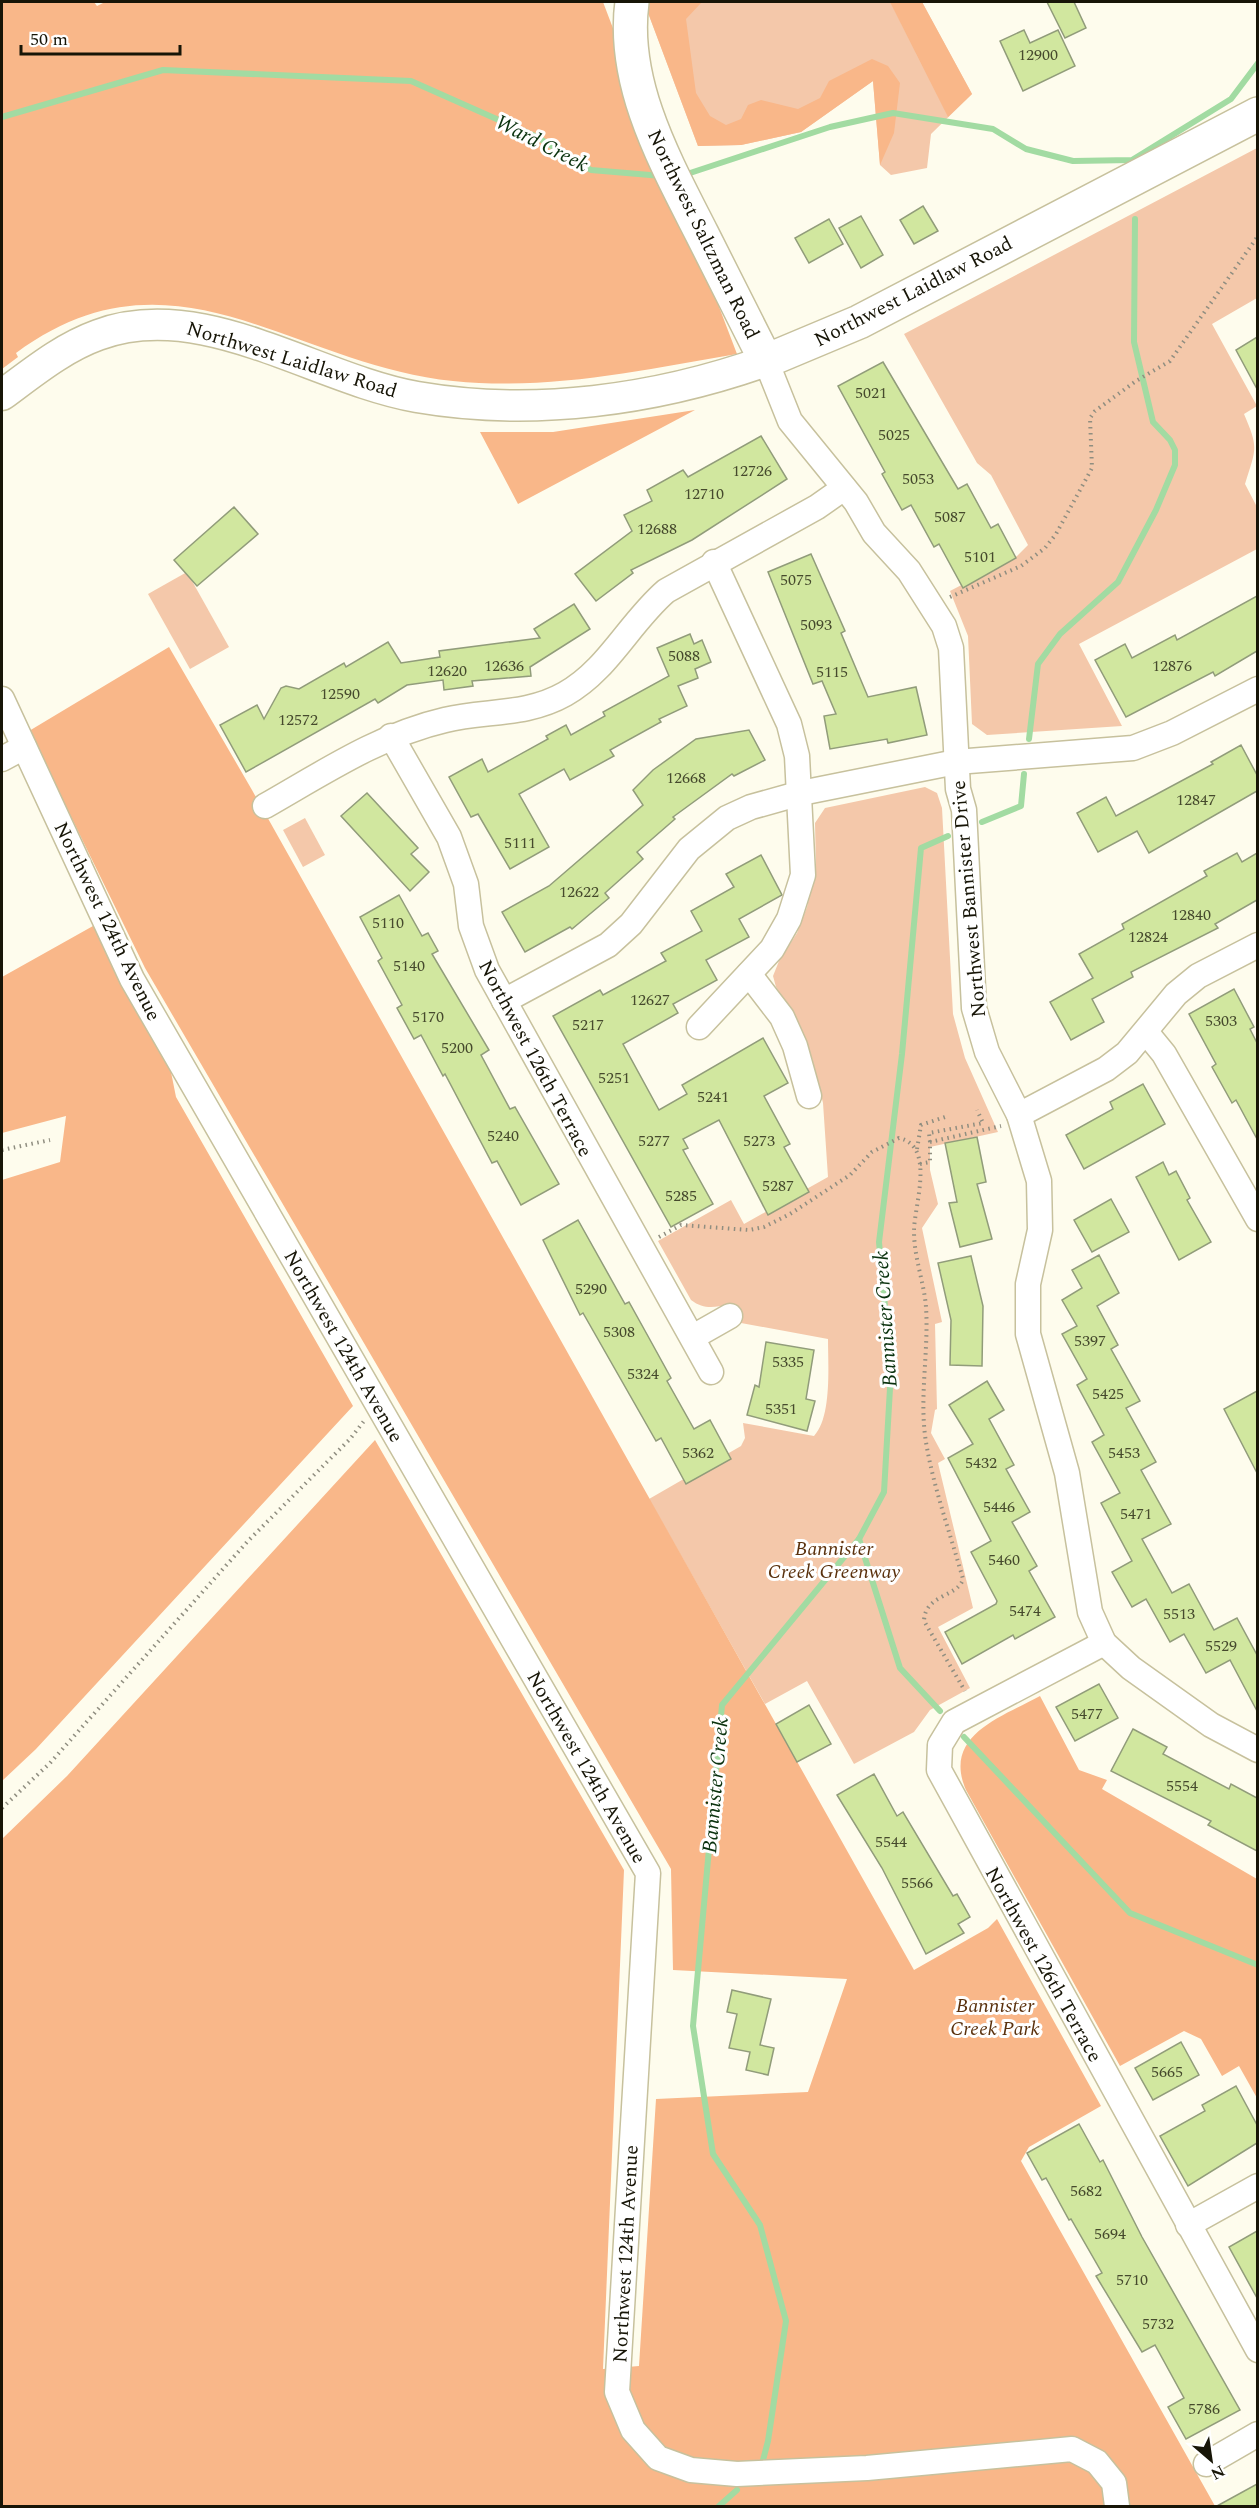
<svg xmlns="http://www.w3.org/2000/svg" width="1259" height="2508" viewBox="0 0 1259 2508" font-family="Spectral,serif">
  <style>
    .green { fill: #f4c8aa }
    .forest { fill: #f9b789 }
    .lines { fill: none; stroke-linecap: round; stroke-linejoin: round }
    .stream { stroke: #a2dba2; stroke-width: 6 }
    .building { fill: #d1e79f; stroke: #919c7a; stroke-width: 1.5 }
    .minor-casing { stroke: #c7c19d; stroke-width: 27 }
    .tertiary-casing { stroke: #c7c19d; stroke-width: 33 }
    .secondary-casing { stroke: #c7c19d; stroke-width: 36 }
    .path { stroke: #908e80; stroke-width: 4; stroke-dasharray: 1.5 4.5; stroke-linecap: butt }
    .minor { stroke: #fff; stroke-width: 24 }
    .tertiary { stroke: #fff; stroke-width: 30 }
    .secondary { stroke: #fff; stroke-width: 33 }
    .labels { text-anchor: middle; stroke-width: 6; stroke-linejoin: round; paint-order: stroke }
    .number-label { font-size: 16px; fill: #464a2d }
    .street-label { font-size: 20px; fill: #171507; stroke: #fff }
    .park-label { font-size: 20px; font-style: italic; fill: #5a310d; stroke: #fff }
    .water-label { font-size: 21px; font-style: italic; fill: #0a320e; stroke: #fff }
  </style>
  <rect width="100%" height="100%" fill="#fefced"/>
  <!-- green -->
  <g class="green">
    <polygon points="644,2 922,2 972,94 931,134 927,168 891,175 880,165 873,81 801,132 741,145 698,146"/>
    <path d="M1257 148V298L1212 324 1257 406 1244 414C1259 449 1256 448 1245 484L1257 507V549L1079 644 1122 726 987 735 972 724 968 636 950 591 1017 556 1028 545 991 475 977 463 904 334Z"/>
    <polygon points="187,572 229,647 190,669 148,594"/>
    <path d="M925 787 937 793 942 808 953 1014 965 1058 998 1132 930 1147V1170L938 1204 922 1228 942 1322 935 1324 937 1409 935 1410 931 1433 945 1459 938 1463 973 1608 938 1627 970 1688 930 1710 914 1732 854 1764 807 1681 765 1704 649 1499 741 1446 745 1438 743 1423 814 1436C832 1417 828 1366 828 1339L741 1323 729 1305C714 1307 704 1310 691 1300L658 1241 731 1200 744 1224 828 1177 823 1103 812 1058 797 1020 776 987 773 976 779 961 797 933 807 907 816 869 815 823 825 808Z"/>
    <polygon points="305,818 325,855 303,867 283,830"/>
  </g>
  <!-- forest -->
  <g class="forest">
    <path d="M2 2H94L97 6 105 2H603L737 354C642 370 550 391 453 381 292 365 174 237 16 353L18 357 2 369Z"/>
    <polygon points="644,2 702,2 686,19 696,93 710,116 726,125 741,119 748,105 761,100 798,109 820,98 829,81 872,59 888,66 900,83 894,133 880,165 873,81 801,132 741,145 698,146"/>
    <polygon points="890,2 922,2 972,94 948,117"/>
    <polygon points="695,410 518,504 480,432 553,432"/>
    <polygon points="169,647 252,790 914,1970 988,1928 997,1919 1101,2106 1029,2147 1021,2161 1215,2506 2,2506 2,1839 67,1776 375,1440 624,1870 603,2369 639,2366 656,2099 808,2092 847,1979 673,1970 671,1869 145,968 29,731"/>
    <polygon points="93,926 170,1067 176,1097 353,1406 36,1749 2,1781 2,1180 60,1162 66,1116 2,1133 2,977"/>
    <path d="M1040 1696 1079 1770 1107 1780 1102 1789 1257 1879V2098L1239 2066 1222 2076 1201 2039 1184 2031 1120 2066 966 1790C942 1735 1002 1717 1040 1696Z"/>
  </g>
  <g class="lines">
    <!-- stream -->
    <g class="stream">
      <polyline points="2,117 163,70 411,81 537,137 591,170 662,176"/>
      <polyline points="684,175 830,127 893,113 993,129 1026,149 1073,161 1132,160 1231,99 1258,63"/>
      <polyline points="1029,739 1038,664 1060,634 1118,582 1156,510 1175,465 1175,450 1170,440 1153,422 1134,342 1135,219"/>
      <polyline points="982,822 1021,806 1024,774"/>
      <polyline points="859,1539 900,1668 940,1711"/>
      <polyline points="964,1737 1130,1913 1258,1965"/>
      <polyline points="762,2464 768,2441 786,2321 760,2225 713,2154 693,2026 722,1705 859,1539 884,1492 891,1371 879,1242 902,1054 921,848 948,836"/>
      <polyline points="719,2506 737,2490"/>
    </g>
  </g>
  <!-- building -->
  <g class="building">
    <polygon points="1047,2 1074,2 1086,28 1065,38"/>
    <polygon points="1024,30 1030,43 1058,30 1075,66 1023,91 1000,41"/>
    <polygon points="923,206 938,231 914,244 900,220"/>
    <polygon points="861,216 883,255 861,268 839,228"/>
    <polygon points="829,219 843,244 809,263 795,238"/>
    <polygon points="1257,337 1257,389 1236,350"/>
    <polygon points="883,362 958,489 967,484 991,528 998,524 1016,558 963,588 939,544 934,547 911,505 902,510 882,474 885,472 838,386"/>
    <polygon points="761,436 787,479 692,540 631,570 633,573 596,601 575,574 632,531 624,515 652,501 647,490 683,470 688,477"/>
    <polygon points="234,507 258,534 197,586 174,560"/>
    <polygon points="811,554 845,631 841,633 868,697 916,687 927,735 888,743 887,739 830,749 824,716 836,714 822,681 813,684 768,572"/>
    <polygon points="1257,596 1257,651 1215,676 1213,672 1126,717 1095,660 1125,644 1132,658 1175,635 1177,640"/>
    <polygon points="574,604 590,629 530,667 531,676 472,681 473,686 444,690 443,680 407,685 378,703 375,699 246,772 220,725 257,705 264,719 281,688 286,686 299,689 344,663 346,667 388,642 401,663 440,657 439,651 540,638 534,629"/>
    <polygon points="690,634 694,644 702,640 711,662 695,669 698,678 678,686 687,706 659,719 661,722 610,750 614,756 570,780 564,769 519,794 549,847 510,869 478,814 471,817 449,777 482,759 488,772 548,739 546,736 566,725 571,735 605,716 603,712 669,676 657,648"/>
    <polygon points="749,730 765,760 734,776 732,774 673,817 675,819 637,852 643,859 605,893 609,898 572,929 570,927 525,952 502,912 549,886 643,805 633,790 653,770 696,739"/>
    <polygon points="1241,745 1257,775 1257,791 1149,853 1137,831 1098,852 1077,813 1106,797 1116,816 1213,764 1211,762"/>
    <polygon points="367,793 418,848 411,854 429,872 410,891 341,816"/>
    <polygon points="1237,853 1242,862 1257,853 1257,900 1215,924 1218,928 1131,972 1133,977 1092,999 1104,1022 1071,1040 1050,1002 1093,978 1079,954 1124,929 1122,924 1207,876 1204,871"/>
    <polygon points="761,855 782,895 739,919 749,937 706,960 717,980 673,1004 678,1013 623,1044 659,1110 687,1094 682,1085 763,1038 788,1083 764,1096 790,1144 784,1147 809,1192 768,1215 719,1120 683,1139 688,1148 683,1150 713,1204 671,1227 553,1016 600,990 603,995 666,961 661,953 702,931 691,911 734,887 726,874"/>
    <polygon points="399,895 422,936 428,933 438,951 432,954 489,1050 481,1055 510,1109 515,1107 559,1184 521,1205 497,1161 492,1163 445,1074 443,1076 421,1035 414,1039 397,1008 402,1005 378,961 382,958 360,917"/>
    <polygon points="1234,989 1254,1027 1250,1029 1257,1043 1257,1139 1236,1100 1232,1103 1212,1067 1216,1064 1189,1014"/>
    <polygon points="1143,1084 1165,1124 1084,1169 1066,1135 1113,1109 1110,1102"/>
    <polygon points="977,1137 986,1182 977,1184 992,1239 960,1247 949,1203 957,1202 945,1143"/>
    <polygon points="1163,1162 1169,1175 1176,1171 1190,1198 1187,1200 1211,1242 1179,1260 1136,1177"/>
    <polygon points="1111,1199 1129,1232 1092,1252 1074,1220"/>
    <polygon points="578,1220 625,1304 629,1302 649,1338 671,1378 667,1381 694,1429 710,1420 731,1459 686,1484 661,1438 656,1441 583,1313 580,1315 543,1240"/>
    <polygon points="1099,1255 1119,1293 1097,1306 1118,1345 1111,1349 1140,1401 1126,1408 1156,1462 1141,1470 1171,1524 1142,1539 1172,1593 1189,1584 1214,1630 1237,1618 1257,1655 1257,1711 1230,1660 1206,1673 1184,1634 1170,1642 1146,1599 1132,1607 1112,1572 1132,1561 1101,1503 1120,1493 1092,1442 1104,1435 1077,1385 1087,1379 1062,1334 1077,1326 1062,1300 1082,1288 1072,1270"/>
    <polygon points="971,1256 983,1306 982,1366 950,1365 951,1320 938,1263"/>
    <polygon points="766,1342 814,1350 806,1399 815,1401 807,1431 747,1415 755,1385 759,1387"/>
    <polygon points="987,1381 1004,1410 989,1419 1014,1465 1006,1469 1030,1512 1012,1522 1037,1566 1029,1571 1055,1617 1015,1639 1013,1635 962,1664 945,1632 996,1604 997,1601 971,1552 991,1541 948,1458 973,1444 949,1405"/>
    <polygon points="1257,1391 1257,1473 1224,1409"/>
    <polygon points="1099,1684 1118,1718 1075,1741 1056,1707"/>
    <polygon points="809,1705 831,1744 797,1762 776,1724"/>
    <polygon points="1133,1729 1167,1747 1163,1754 1229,1789 1231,1784 1257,1798 1257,1851 1208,1825 1211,1821 1111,1771"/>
    <polygon points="874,1774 897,1816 903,1812 953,1896 957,1894 970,1917 958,1924 964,1933 926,1954 882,1868 837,1795"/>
    <polygon points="732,1990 771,1999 760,2045 774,2048 768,2075 746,2070 750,2052 729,2048 737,2014 727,2012"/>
    <polygon points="1181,2042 1199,2075 1153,2100 1135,2068"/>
    <polygon points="1236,2086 1257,2125 1257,2143 1188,2186 1160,2136 1205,2111 1202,2105"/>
    <polygon points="1079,2124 1100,2162 1103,2160 1142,2237 1240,2410 1186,2439 1168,2407 1184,2398 1155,2345 1142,2352 1096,2276 1102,2273 1071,2219 1069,2220 1046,2178 1042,2180 1027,2153"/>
    <polygon points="1257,2231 1257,2298 1229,2247"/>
    <polygon points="1257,2484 1257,2506 1217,2506"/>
  </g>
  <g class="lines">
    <!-- minor casing -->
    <g class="minor-casing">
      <g id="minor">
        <polyline points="766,361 790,421 856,502 874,533 909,571 944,626 951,648 958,789 964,810 974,1008 987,1052 1019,1115 1039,1181 1040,1230 1028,1284 1028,1334 1067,1473 1090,1612 1104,1643 1131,1668 1211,1725 1258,1750"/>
        <polyline points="2,699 132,979 648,1873 617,2392 633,2430 658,2458 691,2470 737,2474 867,2468 1072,2449 1097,2462 1114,2483 1117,2506"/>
        <polyline points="391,736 449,837 466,884 471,926 487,970 711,1372"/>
        <polyline points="2,759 24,747"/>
        <path d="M265 806C323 773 380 735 445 720 486 710 526 716 565 694 608 670 629 623 666 591L817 507 844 488"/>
        <polyline points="749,974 782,1017 795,1046 809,1096"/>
        <polyline points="504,1001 608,945 631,924 689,849 727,818 751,807 801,793 956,762 1133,748 1172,733 1258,689"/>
        <polyline points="699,1027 772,949 789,919 803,875 797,756 789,724 714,562"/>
        <polyline points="1146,1032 1164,1054 1258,1219"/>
        <polyline points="1019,1115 1106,1069 1127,1053 1176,994 1198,976 1258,945"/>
        <polyline points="693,1337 730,1316"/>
        <polyline points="1104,1643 954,1722 940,1745 939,1770 1258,2350"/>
        <polyline points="1188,2225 1258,2186"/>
        <polyline points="1206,2464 1258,2434"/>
      </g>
    </g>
    <!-- tertiary casing -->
    <g class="tertiary-casing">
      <path id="tertiary" d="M2 395C32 373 62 348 98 335 202 296 315 379 417 397 533 417 656 400 766 361"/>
    </g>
    <!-- secondary casing -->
    <g class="secondary-casing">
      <path id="secondary" d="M632 2C621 84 666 163 702 234 723 276 744 318 766 361L859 322 1258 114"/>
    </g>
    <!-- path -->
    <g class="path">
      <polyline points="950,597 1021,566 1045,548 1056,534 1092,468 1090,418 1095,411 1136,381 1170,361 1258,236"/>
      <polyline points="930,1142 929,1133 983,1123 977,1110"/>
      <polyline points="917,1149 921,1125 945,1117"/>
      <polyline points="2,1150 50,1140"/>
      <polyline points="920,1164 930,1162 930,1142 1001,1126"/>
      <path d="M659 1237 681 1225 749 1230 764 1227 790 1214 850 1175 872 1152 899 1138C936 1146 914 1206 914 1231 914 1258 924 1282 926 1307 929 1354 918 1402 927 1448 935 1492 951 1536 963 1579 958 1597 925 1594 924 1621L965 1691"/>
      <polyline points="2,1808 50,1763 247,1542 350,1439 364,1421"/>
    </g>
    <!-- minor -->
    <use href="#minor" class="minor"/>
    <!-- tertiary -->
    <use href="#tertiary" class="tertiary"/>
    <!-- secondary -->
    <use href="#secondary" class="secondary"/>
  </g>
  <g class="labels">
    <!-- number labels -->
    <g class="number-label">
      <text x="1038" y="60">12900</text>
      <text x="871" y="398">5021</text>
      <text x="894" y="440">5025</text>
      <text x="752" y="476">12726</text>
      <text x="918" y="484">5053</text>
      <text x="704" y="499">12710</text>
      <text x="950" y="522">5087</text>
      <text x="657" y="534">12688</text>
      <text x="980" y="562">5101</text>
      <text x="796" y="585">5075</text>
      <text x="816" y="630">5093</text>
      <text x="684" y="661">5088</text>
      <text x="504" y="671">12636</text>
      <text x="1172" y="671">12876</text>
      <text x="447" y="676">12620</text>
      <text x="832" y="677">5115</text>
      <text x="340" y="699">12590</text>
      <text x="298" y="725">12572</text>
      <text x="686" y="783">12668</text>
      <text x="1196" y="805">12847</text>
      <text x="520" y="848">5111</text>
      <text x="579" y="897">12622</text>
      <text x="1191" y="920">12840</text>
      <text x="388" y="928">5110</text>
      <text x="1148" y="942">12824</text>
      <text x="409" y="971">5140</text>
      <text x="650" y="1005">12627</text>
      <text x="428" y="1022">5170</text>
      <text x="1221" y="1026">5303</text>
      <text x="588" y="1030">5217</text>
      <text x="457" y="1053">5200</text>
      <text x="614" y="1083">5251</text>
      <text x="713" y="1102">5241</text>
      <text x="503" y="1141">5240</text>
      <text x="654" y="1146">5277</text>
      <text x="759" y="1146">5273</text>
      <text x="778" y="1191">5287</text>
      <text x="681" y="1201">5285</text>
      <text x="591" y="1294">5290</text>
      <text x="619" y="1337">5308</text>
      <text x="1090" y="1346">5397</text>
      <text x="788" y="1367">5335</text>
      <text x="643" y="1379">5324</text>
      <text x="1108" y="1399">5425</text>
      <text x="781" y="1414">5351</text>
      <text x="698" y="1458">5362</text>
      <text x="1124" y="1458">5453</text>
      <text x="981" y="1468">5432</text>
      <text x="999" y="1512">5446</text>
      <text x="1136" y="1519">5471</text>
      <text x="1004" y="1565">5460</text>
      <text x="1025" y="1616">5474</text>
      <text x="1179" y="1619">5513</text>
      <text x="1221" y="1651">5529</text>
      <text x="1087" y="1719">5477</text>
      <text x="1182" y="1791">5554</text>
      <text x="891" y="1847">5544</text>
      <text x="917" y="1888">5566</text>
      <text x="1167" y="2077">5665</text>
      <text x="1086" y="2196">5682</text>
      <text x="1110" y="2239">5694</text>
      <text x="1132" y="2285">5710</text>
      <text x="1158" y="2329">5732</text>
      <text x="1204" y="2414">5786</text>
    </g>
    <!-- street labels -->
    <g class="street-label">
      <text transform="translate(704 234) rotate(64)" y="7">Northwest Saltzman Road</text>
      <text transform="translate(913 291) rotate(-27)" y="7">Northwest Laidlaw Road</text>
      <text transform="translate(292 359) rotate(17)" y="7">Northwest Laidlaw Road</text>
      <text transform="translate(968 899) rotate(-95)" y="7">Northwest Bannister Drive</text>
      <text transform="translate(108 921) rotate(64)" y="7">Northwest 124th Avenue</text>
      <text transform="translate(536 1058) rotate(62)" y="7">Northwest 126th Terrace</text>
      <text transform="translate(344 1346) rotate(60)" y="7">Northwest 124th Avenue</text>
      <text transform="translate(587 1767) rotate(60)" y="7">Northwest 124th Avenue</text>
      <text transform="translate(1044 1964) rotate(61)" y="7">Northwest 126th Terrace</text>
      <text transform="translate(625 2254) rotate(-87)" y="7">Northwest 124th Avenue</text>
    </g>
    <!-- park labels -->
    <g class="park-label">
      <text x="834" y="1555">Bannister<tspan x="834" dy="23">Creek Greenway</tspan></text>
      <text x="995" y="2012">Bannister<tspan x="995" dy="23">Creek Park</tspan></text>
    </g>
    <!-- water labels -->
    <g class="water-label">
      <text transform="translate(542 143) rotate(27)" y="7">Ward Creek</text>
      <text transform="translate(885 1319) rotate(-94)" y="7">Bannister Creek</text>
      <text transform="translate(715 1785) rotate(-85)" y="7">Bannister Creek</text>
    </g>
  </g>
  <!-- border -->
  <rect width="1259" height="2508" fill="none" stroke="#171507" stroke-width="6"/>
  <!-- north arrow -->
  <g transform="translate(1211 2460) rotate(151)" stroke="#ffffff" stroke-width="4.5" paint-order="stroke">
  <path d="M0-4.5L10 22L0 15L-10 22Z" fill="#171507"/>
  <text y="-9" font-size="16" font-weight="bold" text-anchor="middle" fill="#171507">N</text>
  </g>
  <!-- scale -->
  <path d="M21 45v9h159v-9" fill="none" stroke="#171507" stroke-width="3"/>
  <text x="30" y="45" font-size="18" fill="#171507" stroke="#ffffff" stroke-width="4.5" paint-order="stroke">50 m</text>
</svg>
